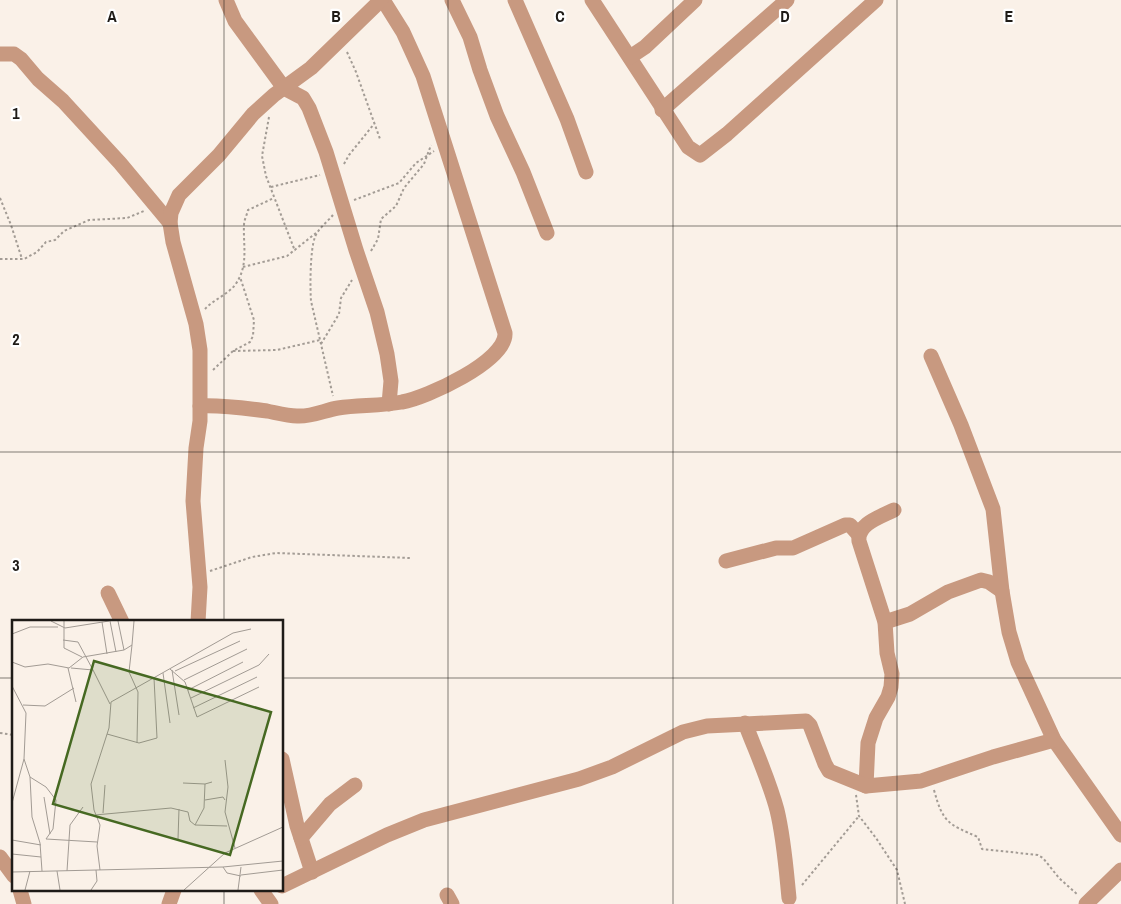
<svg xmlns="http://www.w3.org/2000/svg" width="1121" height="904" viewBox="0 0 1121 904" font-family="'Archivo Narrow',sans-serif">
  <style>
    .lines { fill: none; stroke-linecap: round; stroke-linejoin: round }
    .path { stroke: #a39c95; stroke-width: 2; stroke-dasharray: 2.5 2.5; stroke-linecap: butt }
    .minor { stroke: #c89980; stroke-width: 15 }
    .grid { fill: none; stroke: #1e1b17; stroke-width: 1; stroke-opacity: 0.55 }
    .inset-road { fill: none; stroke: #a29b94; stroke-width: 1 }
    .view { fill: #466922; fill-opacity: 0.15; stroke: #466922; stroke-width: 2.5 }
    .inset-edge { fill: none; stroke: #1e1b17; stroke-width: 2.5 }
    .grid-label { font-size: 16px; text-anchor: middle; font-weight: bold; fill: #1e1b17; stroke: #fff; stroke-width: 4.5; stroke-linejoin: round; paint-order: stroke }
  </style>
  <rect width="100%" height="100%" fill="#faf1e8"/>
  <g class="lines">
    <!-- path -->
    <g class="path">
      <polyline points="347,52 356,72 380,139"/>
      <polyline points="269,117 262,156 266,176 295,251"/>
      <polyline points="344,164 349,155 374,124"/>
      <polyline points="271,187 320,175"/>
      <polyline points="0,198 11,225 22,259"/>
      <polyline points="354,200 399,183 416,163 434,151"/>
      <path d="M333 215C327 222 318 229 315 237 310 250 310 287 311 301L333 396"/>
      <polyline points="371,251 378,239 381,219 396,206 404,188 424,164 431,145"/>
      <polyline points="0,259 24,259 37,252 46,242 55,240 64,231 89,220 127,218 144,211"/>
      <polyline points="243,267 287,256 316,233"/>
      <path d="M205 309C213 300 227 295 235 285 249 266 243 246 244 225 244 220 247 215 248 210L274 198"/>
      <polyline points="321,344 339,314 341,298 352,280"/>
      <polyline points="233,351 277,350 320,340"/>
      <polyline points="213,370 233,351 250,342 253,336 254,320 240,277"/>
      <polyline points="210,571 252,557 276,553 410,558"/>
      <polyline points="0,733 14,735"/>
      <path d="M934 790C943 823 948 824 978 837L982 849 1038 855 1043 858 1059 878 1078 895"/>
      <polyline points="856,795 859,816 876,838 897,870 905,904"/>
      <polyline points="802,885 859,816"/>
    </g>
    <!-- minor -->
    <g class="minor">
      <polyline points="226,0 235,21 284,88 303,98 309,108 326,152 356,250 377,312 387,354 391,381 389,404"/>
      <polyline points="452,0 470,37 480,70 497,116 523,172 547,233"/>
      <polyline points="515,0 567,119 586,172"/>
      <polyline points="592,0 688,147 700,155 727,134 876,0"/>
      <polyline points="0,54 14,54 21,59 38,79 63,101 120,163 170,223"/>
      <polyline points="630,57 645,47 695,0"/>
      <polyline points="662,110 787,0"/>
      <polyline points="931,356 961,425 993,509 1002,591 1009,632 1018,662 1054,740 1121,835"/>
      <path d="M200 406C223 405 244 408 267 411 277 413 288 416 297 416 312 417 325 410 338 408 359 405 381 406 402 402 426 398 507 361 505 333L423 76 403 32 383 0"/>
      <polyline points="726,561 776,548 793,548 845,525 850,525 858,534"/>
      <polyline points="108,593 122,622"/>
      <polyline points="198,622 200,587 193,501 196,448 200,421 200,350 196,324 173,242 170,223 171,213 179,195 219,155 253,114 274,95 311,68 381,0"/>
      <polyline points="885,622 910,614 948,592 981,580 989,582 1002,591"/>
      <path d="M745 723C756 752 769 780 777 810 784 839 786 868 789 898"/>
      <polyline points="282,759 297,826 312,872"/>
      <path d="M866 786 868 743 876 718 888 697 891 687 892 674 887 653 885 622 859 541C857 524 880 517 894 510"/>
      <polyline points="301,838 330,804 355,785"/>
      <polyline points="0,857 14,876"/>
      <polyline points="282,886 387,835 424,820 579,779 612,767 683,732 707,726 806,721 810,725 825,764 829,771 866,786 921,781 993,757 1054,740"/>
      <polyline points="20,890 24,904"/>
      <polyline points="261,890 271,904"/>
      <polyline points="447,895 452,904"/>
      <polyline points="169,904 174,890"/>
      <polyline points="1086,904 1121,870"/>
    </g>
  </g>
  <!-- grid -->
  <path class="grid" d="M224 0V622M448 0V904M673 0V904M897 0V904M0 226H1121M0 452H1121M0 678H14M282 678H1121M224 890V904"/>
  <!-- overview -->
  <g transform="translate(12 620)">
    <rect width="271" height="271" fill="#faf1e8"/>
    <path class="inset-road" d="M39 1 53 8 97 1M52 1V28L70 37M98 1 104 32M106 1 112 30M90 2 95 34M0 14 18 7H46M51 20 66 22 81 50M120 25 117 52 126 72 125 123M0 42 13 47 36 44 57 48 71 37 112 30 120 25 122 1M56 48 64 82M59 48 81 50 98 84M158 49 173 62 185 97 247 67M160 50 167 95M163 51 228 21M151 53 158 103M172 60 235 29M0 66 14 93 12 139 18 157 20 197 28 223 30 251M176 70 231 42M179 78 247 45 257 34M11 85 33 86 62 68M181 88 245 57M95 114 127 123 145 118 142 58M213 140 216 167 213 192 223 228M18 157 34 167 44 180 41 209 34 219M171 163 193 164M32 177 38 214M193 180 211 177 213 180M0 183 12 139M91 193 93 165M83 195 159 188 176 192 178 201 183 205 215 206M183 205 192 188 193 164 200 162M34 219 85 222M166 219 167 189M0 220 29 225M0 234 29 237M211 247 215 253 229 256M88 250 85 226 88 205 82 190 79 164 97 108 99 82 221 13 239 9M45 251 48 270M55 251 58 205 71 187M0 252 211 247 271 241M229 255 271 250M13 270 18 251M79 270 85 261 84 250M172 270 213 233 271 207M226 270 229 247"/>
    <path class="view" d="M82 41 259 92 218 235 41 184Z"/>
    <rect width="271" height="271" class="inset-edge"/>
  </g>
  <g class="grid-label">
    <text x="112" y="22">A</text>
    <text x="336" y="22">B</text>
    <text x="560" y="22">C</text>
    <text x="785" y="22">D</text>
    <text x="1009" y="22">E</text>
    <text x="16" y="119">1</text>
    <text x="16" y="345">2</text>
    <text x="16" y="571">3</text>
  </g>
</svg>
